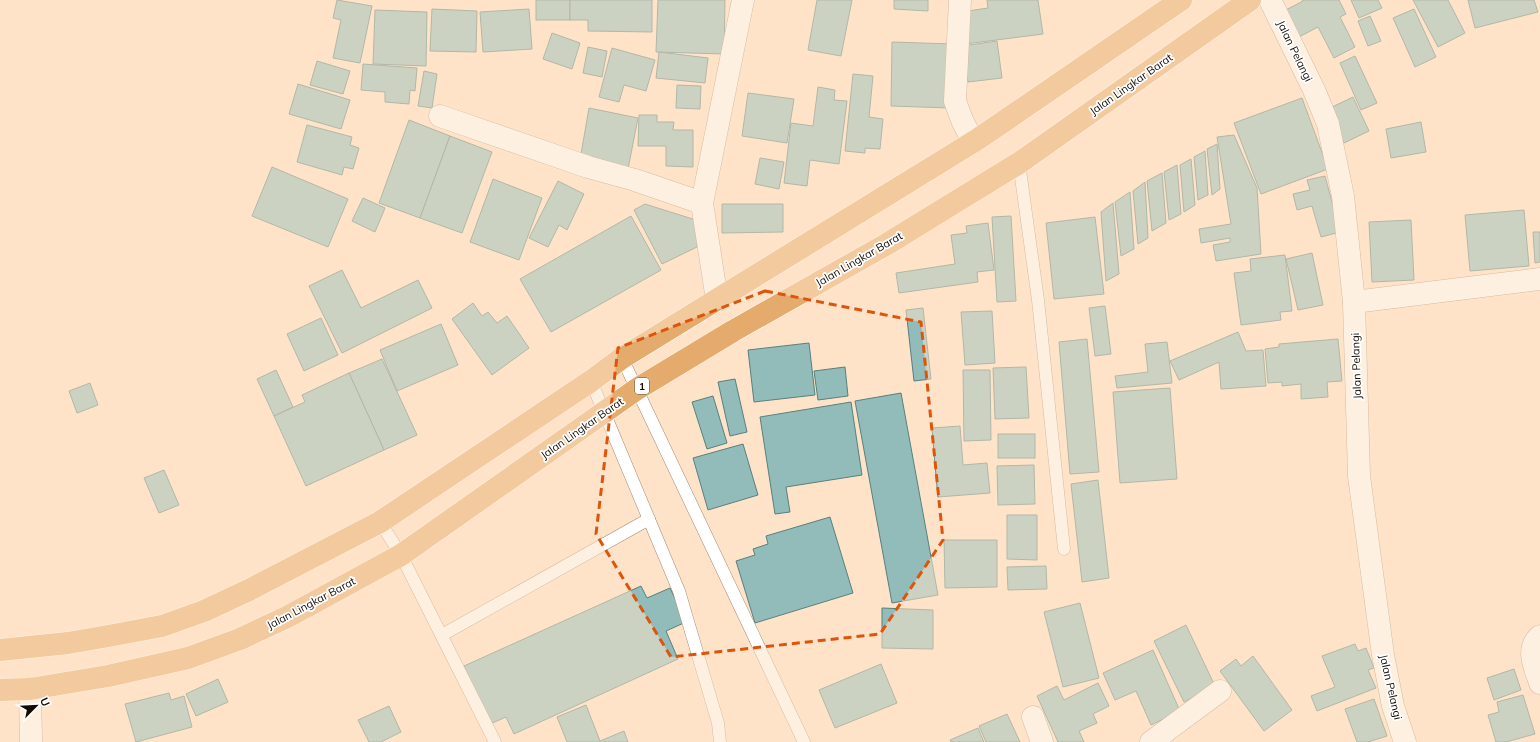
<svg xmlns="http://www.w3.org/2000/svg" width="1540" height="742" viewBox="0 0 1540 742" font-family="Mulish,sans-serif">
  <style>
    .building { fill: #91bcb9; stroke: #57807d }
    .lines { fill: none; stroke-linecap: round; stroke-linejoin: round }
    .service-casing { stroke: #a38a72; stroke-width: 13 }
    .minor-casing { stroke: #a38a72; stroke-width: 23 }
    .trunk-casing { stroke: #fff; stroke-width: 23 }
    .service { stroke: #fff; stroke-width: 12 }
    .minor { stroke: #fff; stroke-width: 22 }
    .trunk { stroke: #e4ab6c; stroke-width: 22 }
    .marked { fill: none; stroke: #dd550c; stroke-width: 3; stroke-dasharray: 8 5; stroke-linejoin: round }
    .labels { text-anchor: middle; stroke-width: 3.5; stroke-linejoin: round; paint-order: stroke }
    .shield { fill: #fff; stroke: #59544f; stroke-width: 1 }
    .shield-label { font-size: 10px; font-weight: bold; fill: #120a03 }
    .street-label { font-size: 11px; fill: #120a03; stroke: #fff }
  </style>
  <rect width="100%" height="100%" fill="#fee3c9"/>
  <!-- building -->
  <g class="building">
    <polygon points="337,0 372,6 360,63 333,58 341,20 333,18"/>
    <rect x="536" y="0" width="34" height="20"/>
    <polygon points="570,0 652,0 652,32 588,31 588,20 570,20"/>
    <polygon points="658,0 725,0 724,54 656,52"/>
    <polygon points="817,0 852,0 841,56 808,50"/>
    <polygon points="894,0 928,0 928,11 894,9"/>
    <polygon points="987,0 1038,0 1043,34 965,44 961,12 988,8"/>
    <polygon points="1302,0 1339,0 1346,14 1340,17 1355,47 1334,58 1318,27 1297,38 1284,11 1303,1"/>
    <polygon points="1351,0 1378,0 1382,8 1359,18"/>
    <polygon points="1413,0 1448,0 1465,33 1438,47"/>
    <polygon points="1468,0 1534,0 1538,12 1475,28"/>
    <polygon points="432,9 477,11 476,52 430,51"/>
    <polygon points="529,9 532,49 483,52 480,12"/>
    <polygon points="1414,9 1436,57 1415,67 1393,18"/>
    <polygon points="375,10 427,12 426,66 373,64"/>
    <polygon points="1370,16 1381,41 1368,46 1358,21"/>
    <polygon points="552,33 580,43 572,69 543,59"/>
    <polygon points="997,41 1002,78 968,82 963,46"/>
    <polygon points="892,42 952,44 950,108 891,106"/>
    <polygon points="588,47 607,51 602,77 583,73"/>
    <polygon points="612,48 655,60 646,91 624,85 619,102 599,97"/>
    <polygon points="659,52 708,58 705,83 656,78"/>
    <polygon points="1355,56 1377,103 1361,110 1340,63"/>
    <polygon points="317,61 350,71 343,94 310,85"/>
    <polygon points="363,64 417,68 415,91 410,90 409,104 385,102 385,92 361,90"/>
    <polygon points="424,71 437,74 432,108 418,106"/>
    <polygon points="853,74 873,76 869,117 883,119 880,149 865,148 865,153 845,151"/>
    <polygon points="298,84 350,100 341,129 289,114"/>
    <polygon points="677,85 701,86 700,109 676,108"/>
    <polygon points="818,87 835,90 834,100 847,101 839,164 810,160 807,186 784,183 791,123 813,126"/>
    <polygon points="748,93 794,99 787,143 742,136"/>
    <polygon points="1353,97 1369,131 1344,143 1328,109"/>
    <polygon points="1302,98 1328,169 1261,194 1234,123"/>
    <polygon points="589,108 638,118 628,169 580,160"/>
    <polygon points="639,115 657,115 657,122 674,122 673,130 693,130 693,167 666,166 666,146 638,146"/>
    <polygon points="409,120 450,136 420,218 379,203"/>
    <polygon points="1421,122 1426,152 1391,158 1386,129"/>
    <polygon points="307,125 352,137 350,145 359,148 353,169 344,167 342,175 297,162"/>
    <polygon points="1234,135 1257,188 1261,254 1216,261 1213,245 1230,242 1230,238 1201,243 1199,229 1231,224 1217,137"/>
    <polygon points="450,136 492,152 462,233 420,218"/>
    <polygon points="1217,144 1220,189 1212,195 1207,149"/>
    <polygon points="1205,151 1208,195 1198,200 1194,157"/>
    <polygon points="760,158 784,162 779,189 755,184"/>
    <polygon points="1191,159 1195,205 1184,212 1180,165"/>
    <polygon points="1177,165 1181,214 1169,220 1164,172"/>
    <polygon points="272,167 348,199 328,247 252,216"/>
    <polygon points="1162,173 1166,223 1152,231 1147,181"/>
    <polygon points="1325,176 1340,232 1321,237 1312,206 1297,210 1293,194 1310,190 1307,180"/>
    <polygon points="493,179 542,198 519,260 470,242"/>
    <polygon points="558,181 584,194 567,230 559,225 548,247 529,238"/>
    <polygon points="1145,182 1148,238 1138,244 1133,191"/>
    <polygon points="1130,192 1134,249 1121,256 1115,202"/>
    <polygon points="363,198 385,208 375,232 352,221"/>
    <polygon points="1113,203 1119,274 1106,281 1101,212"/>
    <polygon points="645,204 699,221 697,247 662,264 634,210"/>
    <polygon points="722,204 783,204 783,232 722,233"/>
    <polygon points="1524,210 1529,266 1470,271 1465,215"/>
    <polygon points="631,216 661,270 551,332 520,279"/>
    <polygon points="1011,216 1016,301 997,302 992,217"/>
    <polygon points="1095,217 1104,294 1054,299 1046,223"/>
    <polygon points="1411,220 1414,280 1372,282 1369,222"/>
    <polygon points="988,223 994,270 977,272 978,282 899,293 896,273 955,264 951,235 967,233 966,226"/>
    <polygon points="1533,232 1540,232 1540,262 1535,263"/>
    <polygon points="1312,253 1323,305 1298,310 1286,259"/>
    <polygon points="1285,255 1292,311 1280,312 1281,320 1241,325 1234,273 1251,271 1250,259"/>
    <polygon points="342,270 361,308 418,280 432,308 342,353 309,286"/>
    <polygon points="473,303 482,316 488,312 497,323 507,316 529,348 492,375 452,319"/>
    <polygon points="1105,306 1111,354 1095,356 1089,308"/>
    <polygon points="923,308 931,379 914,381 906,310"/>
    <polygon points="992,311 995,363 965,365 961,312"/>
    <polygon points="321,318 338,355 304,371 287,334"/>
    <polygon points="441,324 458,365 397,391 380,350"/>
    <polygon points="1238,332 1246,351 1263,350 1266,386 1221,389 1219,362 1179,380 1170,361"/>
    <polygon points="1087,339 1099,472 1070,474 1059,342"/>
    <polygon points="1338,339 1342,381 1327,382 1328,397 1301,399 1301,384 1282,386 1282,382 1268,383 1265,349 1279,347 1279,344"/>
    <polygon points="1167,342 1172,383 1117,388 1115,376 1148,372 1145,344"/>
    <polygon points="809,343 815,395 754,402 748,350"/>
    <polygon points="382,359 417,435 384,450 349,373"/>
    <polygon points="845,367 848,396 818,400 814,371"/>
    <polygon points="1026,367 1029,418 995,419 993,368"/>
    <polygon points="276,370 293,407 274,416 257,379"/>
    <polygon points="963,370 990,370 991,440 964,441"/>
    <polygon points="349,373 384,450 306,486 274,416 305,402 302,395"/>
    <polygon points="735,379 747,432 730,436 718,382"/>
    <polygon points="90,383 98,405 77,413 69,391"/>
    <polygon points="1170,388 1177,479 1120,483 1113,392"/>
    <polygon points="901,393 938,595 892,603 855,401"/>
    <polygon points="713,396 727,443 707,449 692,402"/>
    <polygon points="851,402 862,475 786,487 790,512 775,514 760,417"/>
    <polygon points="960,426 963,465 987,463 990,493 938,497 932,428"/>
    <rect x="998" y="434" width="37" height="24"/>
    <polygon points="743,444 758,495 708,510 693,458"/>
    <polygon points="1034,465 1035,504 998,505 997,466"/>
    <polygon points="164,470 179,505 159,513 144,478"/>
    <polygon points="1098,480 1109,578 1082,582 1071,484"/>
    <polygon points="1007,515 1037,515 1037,560 1007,559"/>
    <polygon points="830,517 853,593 755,623 736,561 755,555 753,549 768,544 766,536"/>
    <polygon points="944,540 997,540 997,587 945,588"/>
    <polygon points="1046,566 1047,589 1008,590 1007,567"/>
    <polygon points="641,586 647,598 670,588 686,622 666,631 678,659 514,734 506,717 490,724 464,666"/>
    <polygon points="1080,603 1099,678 1063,687 1044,612"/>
    <polygon points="882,608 933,610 933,649 882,648"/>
    <polygon points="1186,625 1215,686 1184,702 1154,641"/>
    <polygon points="1355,644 1358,651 1366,648 1374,668 1368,670 1376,688 1317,711 1311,696 1335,687 1322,656"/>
    <polygon points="1153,650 1180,711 1151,725 1136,691 1115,700 1103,673"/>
    <polygon points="1253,656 1292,710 1264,731 1220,671 1236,659 1241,666"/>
    <polygon points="881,664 897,703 835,728 819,690"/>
    <polygon points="1514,669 1521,690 1494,700 1487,678"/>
    <polygon points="218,679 228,702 196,716 186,694"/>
    <polygon points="1098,683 1109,706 1093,714 1097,723 1079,731 1084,742 1058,742 1037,696 1057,686 1064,700"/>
    <polygon points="169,693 171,700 184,696 192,727 136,742 125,704"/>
    <polygon points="1523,695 1535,734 1506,742 1496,742 1488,715 1499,712 1497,702"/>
    <polygon points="1374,699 1387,736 1368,742 1357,742 1345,709"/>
    <polygon points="586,705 600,741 624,731 628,742 567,742 557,717"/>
    <polygon points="389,706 401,732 381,742 369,742 358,720"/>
    <polygon points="1007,714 1020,742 986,742 979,726"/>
    <polygon points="978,728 984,742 951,742 950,740"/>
  </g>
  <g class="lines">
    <!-- service casing -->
    <g class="service-casing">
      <g id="service">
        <polyline points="1019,163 1038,300 1064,549"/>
        <polyline points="622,358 804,742"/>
        <polyline points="591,381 679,591 718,723 720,742"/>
        <polyline points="380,522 401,555 495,742"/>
        <polyline points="442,635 649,519"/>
      </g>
    </g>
    <!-- minor casing -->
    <g class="minor-casing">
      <g id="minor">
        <polyline points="960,0 955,101 962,120 973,142"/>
        <polyline points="1270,0 1314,90 1328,124 1343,196 1354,302 1359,476 1383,655 1393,706 1405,742"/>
        <polyline points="440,116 588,167 635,180 702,203"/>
        <polyline points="717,300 702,203 743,0"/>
        <polyline points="1354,302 1540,279"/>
        <path d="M1540 636C1525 650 1535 667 1540 683"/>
        <polyline points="30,689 31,742"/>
        <polyline points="1033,717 1042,742"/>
        <polyline points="1151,742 1220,691"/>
      </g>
    </g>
    <!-- trunk casing -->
    <g class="trunk-casing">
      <g id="trunk">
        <polyline points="0,650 68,643 114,635 162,626 204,611 249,590 380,522 591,381 622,358 978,139 1181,0"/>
        <polyline points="0,690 30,689 108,676 188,658 240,639 289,616 401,555 637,389 733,331 887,244 1019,163 1250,0"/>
      </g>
    </g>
    <!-- service -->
    <use href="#service" class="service"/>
    <!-- minor -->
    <use href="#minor" class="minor"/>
    <!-- trunk -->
    <use href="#trunk" class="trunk"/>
  </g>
  <!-- marked area -->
  <path d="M0 0H1540V742H0ZM765 291 921 322 943 540 880 634 671 657 596 534 618 348Z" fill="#fee3c9" fill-opacity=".55" fill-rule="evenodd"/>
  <path class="marked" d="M765 291 921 322 943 540 880 634 671 657 596 534 618 348Z"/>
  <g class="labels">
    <!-- shield labels -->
    <rect class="shield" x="635" y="378" width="14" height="16" rx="3"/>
    <g class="shield-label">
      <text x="642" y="390">1</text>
    </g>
    <!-- street labels -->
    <g class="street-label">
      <text transform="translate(1295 51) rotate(64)" y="4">Jalan Pelangi</text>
      <text transform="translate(1131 84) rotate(-35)" y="4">Jalan Lingkar Barat</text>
      <text transform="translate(859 259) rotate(-30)" y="4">Jalan Lingkar Barat</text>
      <text transform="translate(1356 366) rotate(-92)" y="4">Jalan Pelangi</text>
      <text transform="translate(582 428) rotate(-35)" y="4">Jalan Lingkar Barat</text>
      <text transform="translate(311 603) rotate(-28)" y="4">Jalan Lingkar Barat</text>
      <text transform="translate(1391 687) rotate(77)" y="4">Jalan Pelangi</text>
    </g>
  </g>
  <!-- north arrow -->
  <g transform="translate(36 706) rotate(66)" stroke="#ffffff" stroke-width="3" paint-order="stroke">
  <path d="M0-3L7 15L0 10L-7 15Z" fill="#120a03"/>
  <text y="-6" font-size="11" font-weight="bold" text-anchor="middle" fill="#120a03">U</text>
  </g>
</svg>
